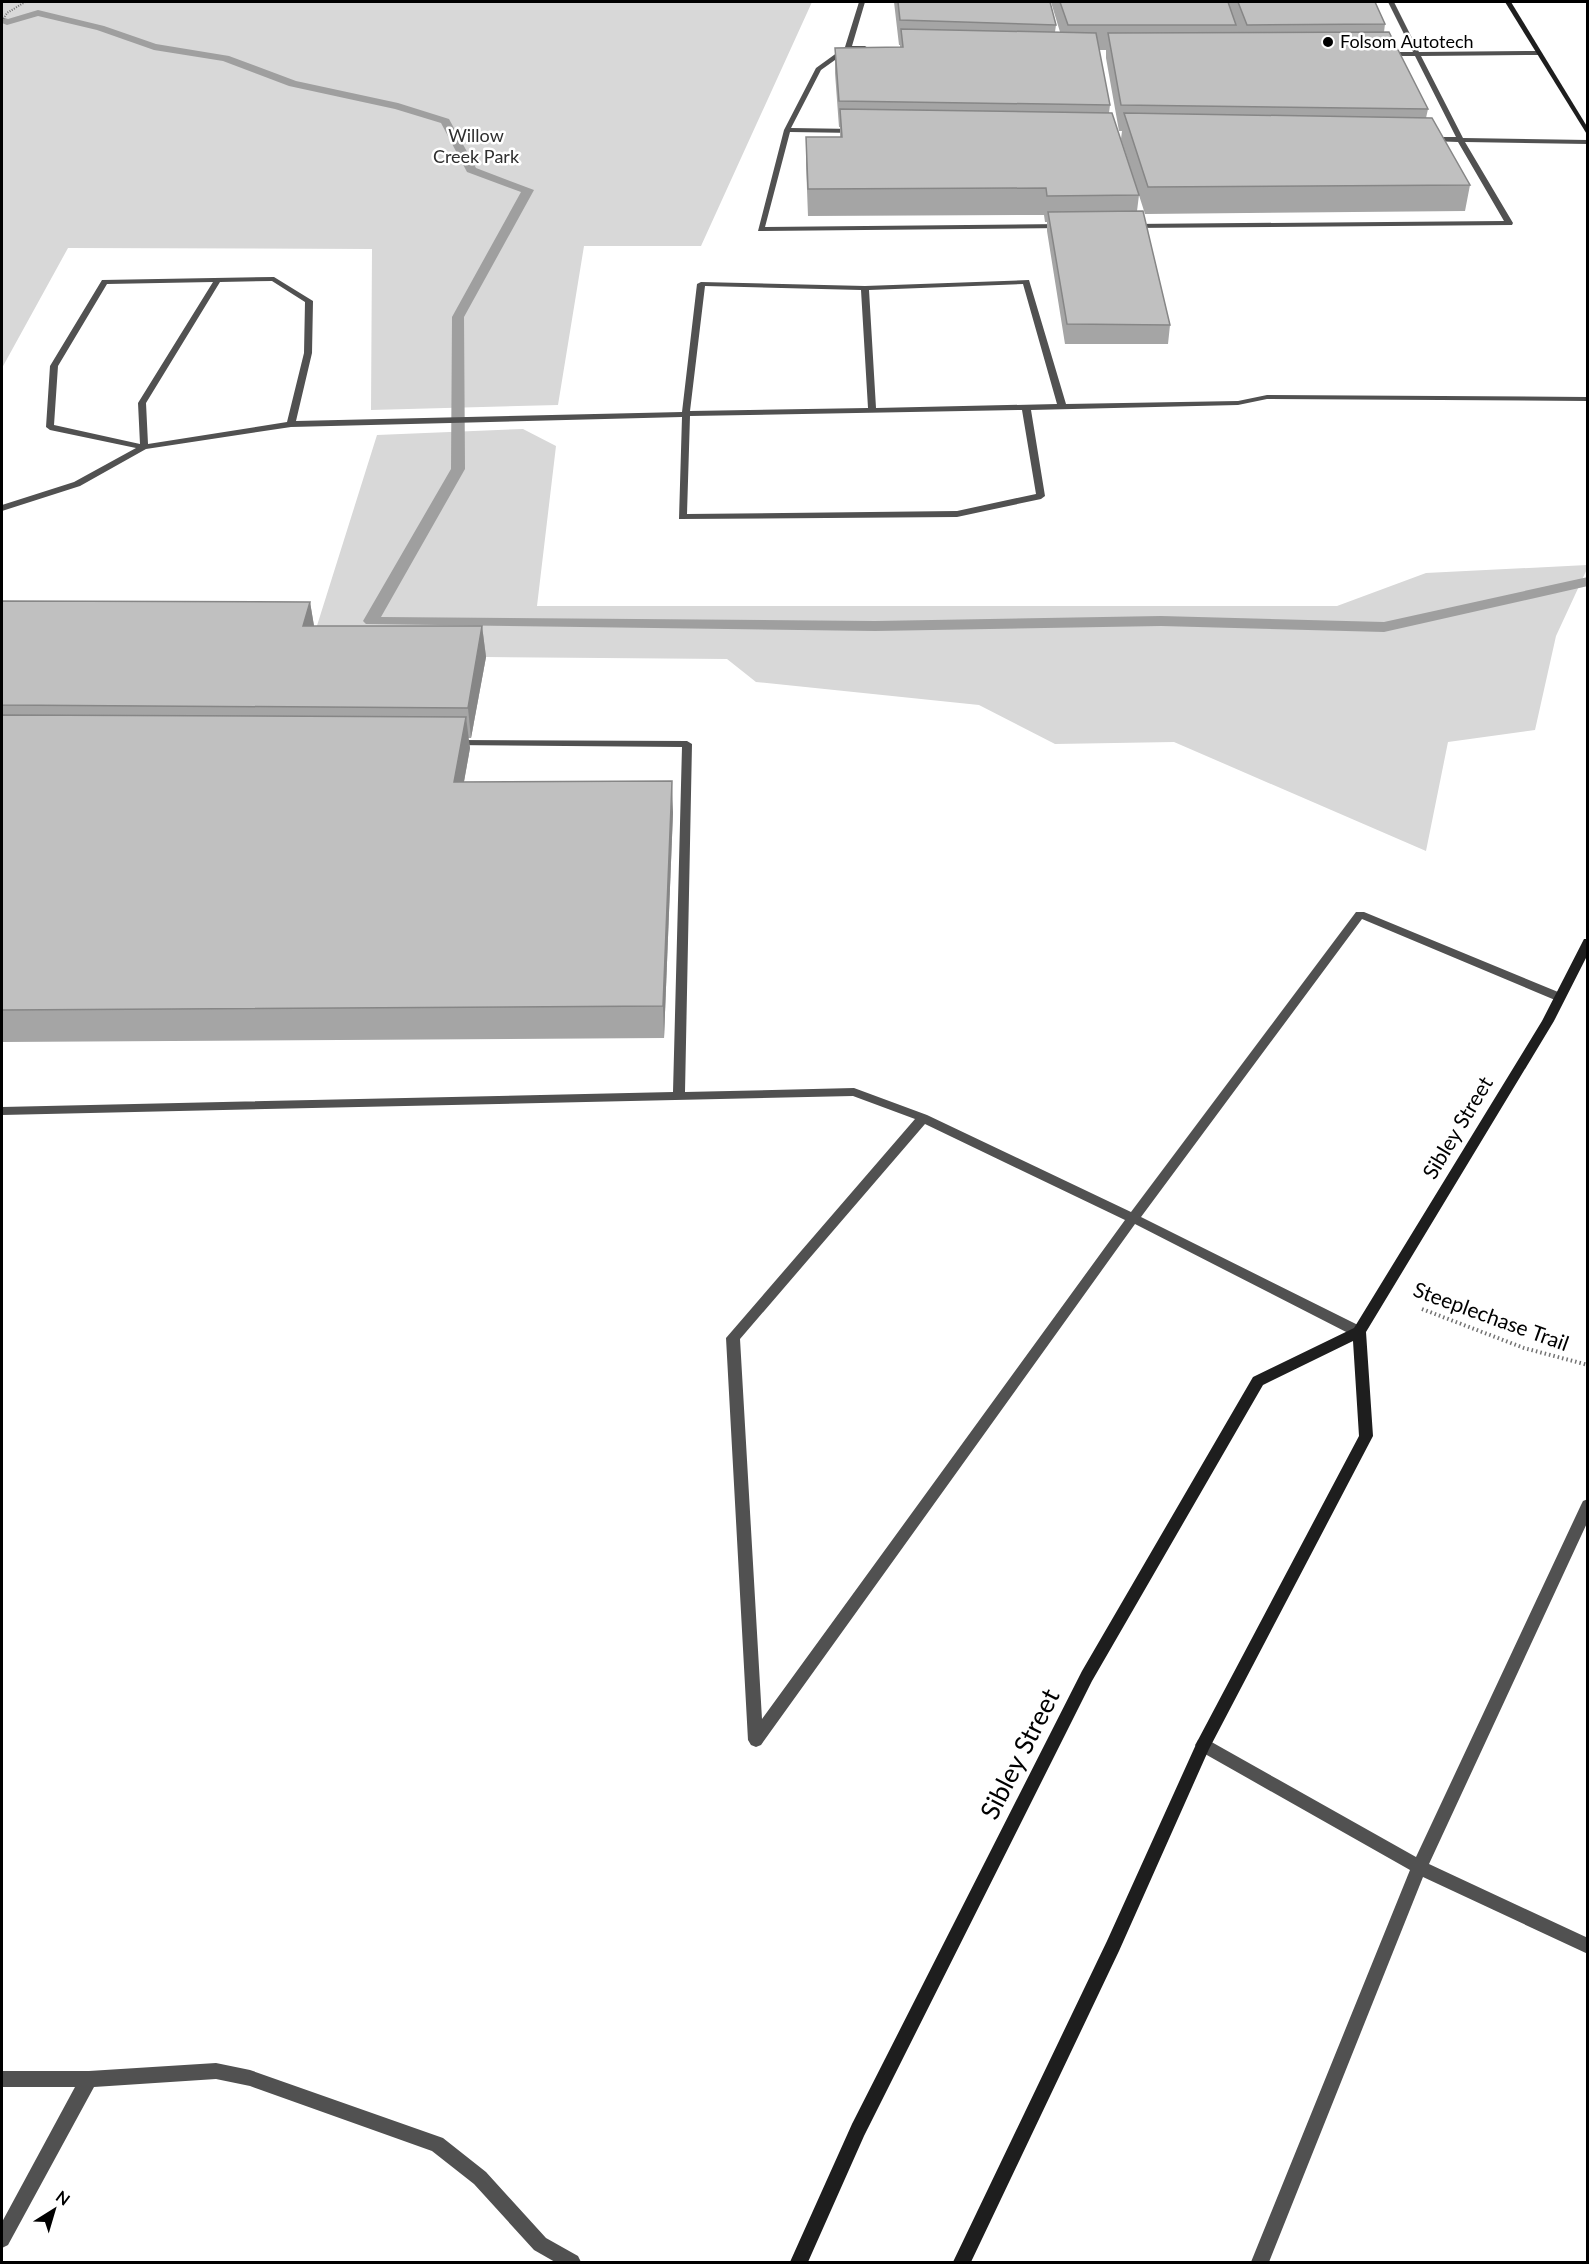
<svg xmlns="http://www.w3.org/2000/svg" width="1589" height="2264" viewBox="0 0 1589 2264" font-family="Lato,sans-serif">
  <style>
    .green { fill: #d8d8d8 }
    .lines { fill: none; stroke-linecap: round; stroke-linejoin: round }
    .stream { fill: #9f9f9f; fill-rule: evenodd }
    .path-far1 { stroke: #737373; stroke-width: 2; stroke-dasharray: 1 1.5; stroke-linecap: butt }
    .path { stroke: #737373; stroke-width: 4; stroke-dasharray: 1.5 3; stroke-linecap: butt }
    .lane { fill: #515151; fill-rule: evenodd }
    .secondary { fill: #1e1e1e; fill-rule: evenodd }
    .wall { fill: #a5a5a5 }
    .shaded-wall { fill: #868686 }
    .building { fill: #c0c0c0; stroke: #868686; stroke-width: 1.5 }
    .poi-dot { fill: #000; stroke: #fff; stroke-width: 2 }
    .labels { text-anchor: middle; stroke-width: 5; stroke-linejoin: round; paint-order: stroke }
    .far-poi-label { font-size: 18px; fill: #000; stroke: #fff; text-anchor: start }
    .far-park-label { font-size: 18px; fill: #2f2f2f; stroke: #fff }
    .street-label { font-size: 21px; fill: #000; stroke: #fff }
    .near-street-label { font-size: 26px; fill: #000; stroke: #fff }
  </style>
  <rect width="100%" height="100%" fill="#fff"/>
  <!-- green -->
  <g class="green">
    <polygon points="2,2 812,2 701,246 584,246 558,405 371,410 372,249 68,248 2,368"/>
    <polygon points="523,429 556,446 537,606 1337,606 1426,573 1587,565 1587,569 1556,636 1535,730 1448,742 1426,851 1174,742 1055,744 979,705 756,682 727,659 486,657 315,632 377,435"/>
  </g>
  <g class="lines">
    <!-- stream -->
    <polygon class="stream" points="38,10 104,26 156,44 229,56 296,81 398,103 449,119 476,168 534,190 464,317 465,469 381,617 875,621 1161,616 1384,622 1588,577 1588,586 1384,632 1161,626 875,631 366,624 363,621 451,469 452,317 521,192 467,172 441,123 395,109 289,86 223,61 154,50 97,30 38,16 7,25 2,23 2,17 8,19"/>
    <!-- path-far1 -->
    <g class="path-far1">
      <polyline points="2,21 7,13 25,2"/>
      <polyline points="2,40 2,57"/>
    </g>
    <!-- path -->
    <polyline class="path" points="1422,1309 1524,1348 1588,1365"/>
    <!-- lane -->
    <g class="lane">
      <polygon points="859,2 865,2 852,46 865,46 868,48 865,50 849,50 821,70 791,128 855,129 858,131 855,133 790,132 765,227 1063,224 1066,224 1066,228 758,231 784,130 816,68 845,47"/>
      <polygon points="1388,2 1394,2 1419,52 1538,51 1541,53 1538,55 1421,56 1463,138 1588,140 1588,144 1465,142 1513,223 1512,225 1128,228 1128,224 1131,224 1504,221 1458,142 1430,141 1427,139 1430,137 1456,137 1415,56 1383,56 1380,54 1383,52 1413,52"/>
      <path d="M274 277 313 301 312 353 296 421 682 412 697 284 701 282 865 286 1029 280 1066 404 1238 401 1267 395 1588 397V401L1267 399 1238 405 1031 410 1045 496 1041 499 957 517 679 519 682 417 291 427 146 449 80 486 2 511V505L74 482 136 448 50 430 46 427 50 366 102 280ZM272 281 305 302 304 353 287 422 148 444 146 403 220 282ZM213 282 138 403 140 444 54 425 58 366 107 284ZM1023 284 1057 404 876 408 869 290ZM705 286 861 290 868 408 690 411ZM1022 410 1036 494 957 511 687 514 690 416Z"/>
      <path d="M453 740 687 741 692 744 685 1092 854 1088 927 1115 1131 1212 1356 912H1364L1563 994 1565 997 1559 1001 1555 1000 1362 919 1141 1217 1364 1328 1366 1332 1364 1336H1354L1135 1224 761 1745 756 1747 751 1745 748 1740 726 1338 915 1119 853 1096 2 1115V1107L673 1092 682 747 449 745 448 743ZM925 1124 1125 1220 762 1719 740 1339Z"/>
      <polygon points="1588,1499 1588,1521 1429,1864 1588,1938 1588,1954 1423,1877 1269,2262 1251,2262 1410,1870 1198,1750 1195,1745 1198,1740 1203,1738 1208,1740 1416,1857 1581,1505 1583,1501"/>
      <polygon points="216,2063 250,2070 443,2138 486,2172 546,2238 578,2256 581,2262 555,2262 534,2250 474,2184 432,2151 250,2086 216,2079 94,2087 8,2245 2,2248 2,2222 75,2087 2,2087 2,2071 89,2071"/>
    </g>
    <!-- secondary -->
    <g class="secondary">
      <polygon points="1505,2 1511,2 1588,128 1588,136"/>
      <polygon points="1584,939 1588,939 1588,954 1554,1021 1366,1332 1373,1436 1209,1749 1119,1951 971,2262 953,2262 1107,1941 1198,1740 1359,1436 1353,1341 1263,1385 1092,1681 864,2136 808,2262 790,2262 852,2124 1082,1671 1253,1377 1354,1328 1542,1021"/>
    </g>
  </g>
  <!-- wall -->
  <g class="wall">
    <polygon points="894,2 1050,2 1056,25 1055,32 1060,32 1051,2 1375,2 1385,24 1384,32 1428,109 1426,118 1470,185 1465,211 1145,214 1121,139 1122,131 1119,131 1106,58 1106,50 1099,50 1110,105 1109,113 1139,195 1137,211 1170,325 1168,344 1065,344 1047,231 1047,222 1045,222 1044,215 808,216 806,163 806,137 840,137 840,127 839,127 835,73 835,48 900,47 900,45 899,45"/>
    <polygon points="2,601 310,602 314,626 482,626 486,657 471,738 468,738 470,748 464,782 673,812 664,1038 2,1042"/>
  </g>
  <!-- shaded-wall -->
  <g class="shaded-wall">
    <polygon points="310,602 315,632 303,626"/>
    <polygon points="482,626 486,657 471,738 468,708"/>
    <polygon points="466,717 470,748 458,814 454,782"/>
    <polygon points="672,781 673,812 664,1038 663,1006"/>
  </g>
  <!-- building -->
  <g class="building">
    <polygon points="898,2 1050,2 1056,25 900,20"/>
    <polygon points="1060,2 1228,2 1236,25 1068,25"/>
    <polygon points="1238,2 1375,2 1385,24 1247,25"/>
    <polygon points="901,29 1096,33 1110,105 839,101 835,48 903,47"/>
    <polygon points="1389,32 1428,109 1121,105 1108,33"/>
    <polygon points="840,109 1112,113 1139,195 1047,196 1046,188 808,189 806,137 842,137"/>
    <polygon points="1124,113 1432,118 1470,185 1148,187"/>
    <polygon points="1143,211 1170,325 1067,324 1048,212"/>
    <polygon points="2,601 310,602 303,626 482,626 468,708 2,705"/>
    <polygon points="2,715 466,717 454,782 672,781 663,1006 2,1010"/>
  </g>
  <!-- markers -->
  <circle class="poi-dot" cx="1328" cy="42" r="6"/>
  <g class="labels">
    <!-- far-poi labels -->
    <g class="far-poi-label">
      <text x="1340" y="48">Folsom Autotech</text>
    </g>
    <!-- far-park labels -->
    <g class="far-park-label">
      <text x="476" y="142">Willow<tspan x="476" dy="21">Creek Park</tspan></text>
    </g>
    <!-- street labels -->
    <g class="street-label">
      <text transform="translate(1458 1128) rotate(-59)" y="7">Sibley Street</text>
      <text transform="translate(1491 1317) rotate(20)" y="7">Steeplechase Trail</text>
    </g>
    <!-- near-street labels -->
    <g class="near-street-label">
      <text transform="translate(1020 1754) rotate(-63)" y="9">Sibley Street</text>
    </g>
  </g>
  <!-- border -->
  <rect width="1589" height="2264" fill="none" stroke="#000000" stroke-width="6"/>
  <!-- north arrow -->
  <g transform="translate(54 2210) rotate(37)" stroke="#ffffff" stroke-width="4.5" paint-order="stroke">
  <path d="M0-4.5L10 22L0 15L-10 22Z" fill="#000000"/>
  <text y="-9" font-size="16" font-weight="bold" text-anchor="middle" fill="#000000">N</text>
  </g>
</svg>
